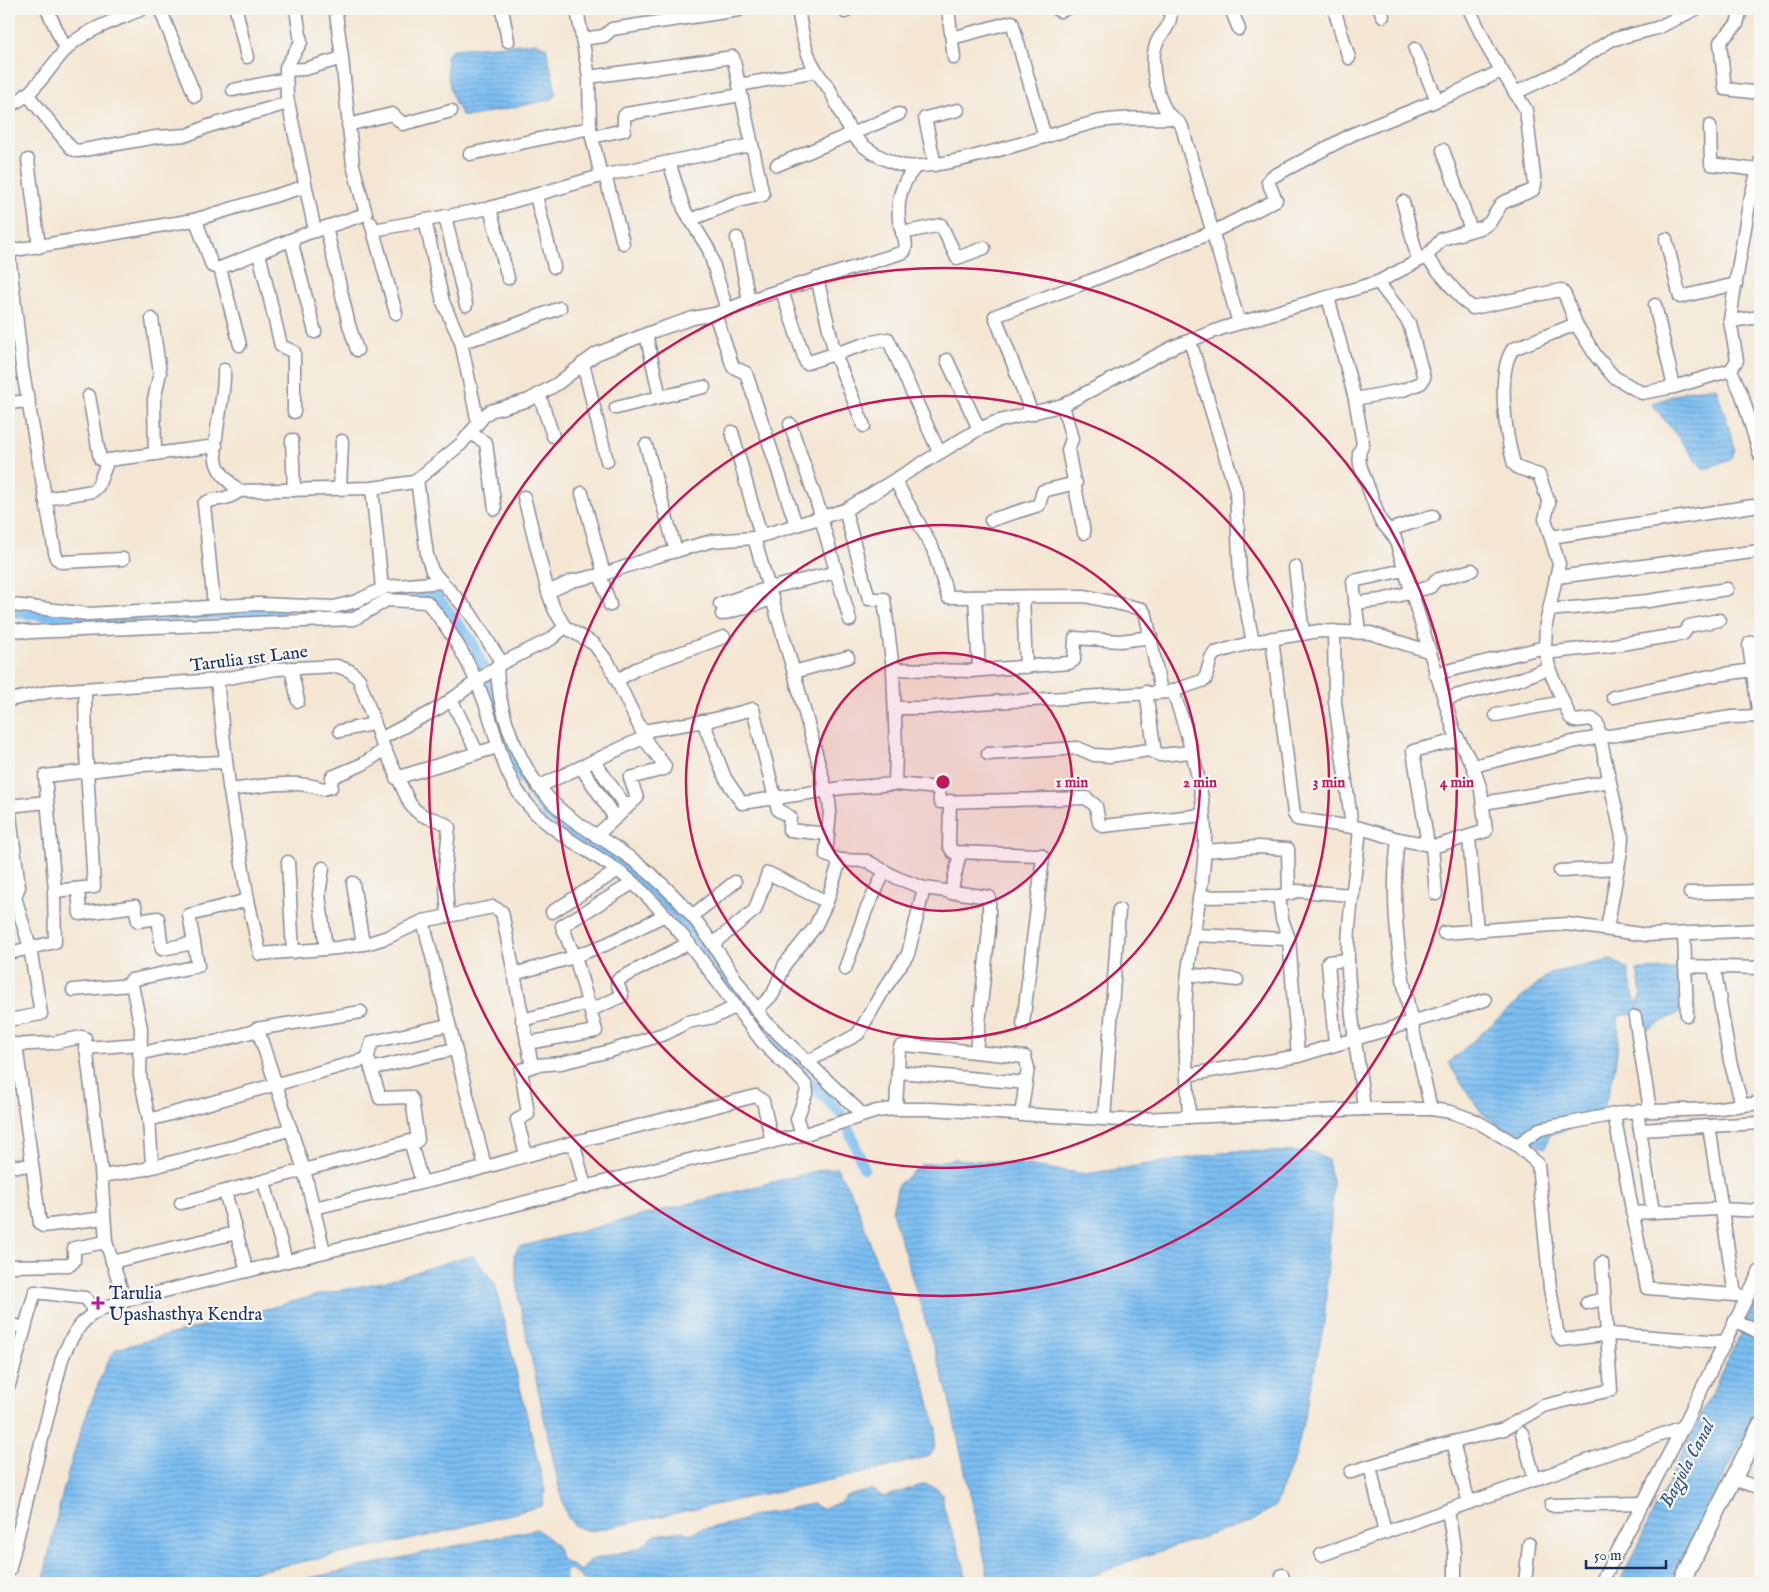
<svg xmlns="http://www.w3.org/2000/svg" width="1769" height="1592" viewBox="0 0 1769 1592" font-family="'IM FELL English',serif">
  <style>
    .water { fill: url(#water-rules); stroke: #4c76a8 }
    .lines { fill: none; stroke-linecap: round; stroke-linejoin: round }
    .canal { stroke: #7cbef2; stroke-width: 11 }
    .minor-casing { stroke: #888a98; stroke-width: 15 }
    .tertiary-casing { stroke: #888a98; stroke-width: 19 }
    .minor { stroke: #fff; stroke-width: 12 }
    .tertiary { stroke: #fff; stroke-width: 16 }
    .ring { fill: none; stroke: #c2185b; stroke-width: 2.5 }
    .poi-dot { fill: #b5179e; stroke: #f6f6f2; stroke-width: 2 }
    .labels { text-anchor: middle; stroke-width: 4.5; stroke-linejoin: round; paint-order: stroke }
    .street-label { font-size: 18px; fill: #1b2f5e; stroke: #f6f6f2 }
    .poi-label { font-size: 18px; fill: #1b2f5e; stroke: #f6f6f2; text-anchor: start }
    .water-label { font-size: 19px; font-style: italic; fill: #335383; stroke: #f6f6f2 }
    .centre { fill: #c2185b; stroke: #f6f6f2; stroke-width: 2.5 }
    .ring-label { font-size: 15px; text-anchor: middle; font-weight: bold; fill: #c2185b; stroke: #f6f6f2; stroke-width: 4.5; stroke-linejoin: round; paint-order: stroke }
  </style>
  <defs>
    <pattern id="water-rules" width="6" height="5" patternUnits="userSpaceOnUse" patternTransform="scale(1.25)"><rect width="6" height="5" fill="#7cbef2"/><path d="M0 2.5h6" fill="none" stroke="#659bc7"/></pattern>
  </defs>
  <rect width="100%" height="100%" fill="#f6f6f2"/>
  <filter id="ink" filterUnits="userSpaceOnUse"><feTurbulence type="fractalNoise" baseFrequency=".02" numOctaves="2"/><feDisplacementMap in="SourceGraphic" scale="10" xChannelSelector="R" yChannelSelector="G"/><feConvolveMatrix kernelMatrix="1 2 1 2 8 2 1 2 1" color-interpolation-filters="sRGB"/></filter>
  <filter id="wash" filterUnits="userSpaceOnUse"><feTurbulence type="fractalNoise" baseFrequency=".0096" numOctaves="4" result="noise"/><feDisplacementMap in="SourceGraphic" scale="20" xChannelSelector="R" yChannelSelector="G"/><feGaussianBlur stdDeviation="1.12" result="paint"/><feColorMatrix in="noise" values="0 0 0 0 0 0 0 0 0 0 0 0 0 0 0 0 0 1.4 0 .05"/><feComposite in="paint" operator="in"/></filter>
  <g filter="url(#wash)">
    <rect width="100%" height="100%" fill="#f4e6d3"/>
    <!-- water -->
    <g class="water">
      <path d="M537 43 546 47 556 93 553 99 472 116H463C449 99 448 76 446 55L452 49Z"/>
      <polygon points="1716,387 1735,448 1732,458 1704,470 1652,404 1685,391"/>
      <path d="M1611 960 1627 968 1636 1005 1642 995 1637 970 1677 969 1680 1012 1643 1032 1635 1013 1618 1016C1620 1053 1613 1083 1600 1118L1550 1135 1545 1148 1514 1137 1482 1113 1448 1063 1550 973Z"/>
      <polygon points="1233,1151 1313,1152 1328,1160 1333,1186 1324,1325 1296,1455 1275,1506 1250,1522 1129,1561 1075,1583 990,1583 948,1394 892,1212 898,1185 921,1165 954,1159 1019,1164 1086,1174"/>
      <path d="M837 1168 856 1202 876 1260 923 1379 936 1428 934 1450 929 1456 877 1470 592 1531C566 1527 567 1515 560 1492L520 1304 514 1255 519 1247 824 1169Z"/>
      <path d="M473 1256 495 1284 545 1491 542 1506 427 1536 200 1583H43C54 1524 68 1465 89 1408 97 1388 103 1367 116 1349L318 1295 391 1280 457 1259Z"/>
      <polygon points="1760,1294 1760,1407 1669,1583 1619,1583"/>
      <path d="M925 1484 937 1488 942 1495 944 1509 963 1562 967 1583H587L571 1569 564 1571 567 1583H288L445 1548 537 1529 556 1545 561 1559 581 1571 591 1560 640 1548 655 1535 683 1531 689 1534C709 1524 733 1527 751 1516L813 1504 821 1509 839 1503 846 1496 872 1490 884 1497Z"/>
    </g>
    <g class="lines">
      <!-- canal -->
      <g class="canal">
        <polyline points="9,611 82,621 282,610"/>
        <polyline points="333,611 357,609 381,596 409,590 436,595 473,643 486,675 506,751 545,813 653,891 694,932 716,962 741,1004 772,1042 841,1114"/>
        <polyline points="850,1132 864,1168"/>
      </g>
    </g>
  </g>
  <g filter="url(#ink)">
    <g class="lines">
      <!-- minor casing -->
      <g class="minor-casing">
        <g id="minor">
          <polyline points="47,9 66,50"/>
          <polyline points="160,9 195,96"/>
          <polyline points="236,9 247,57"/>
          <polyline points="296,9 301,42 286,67 287,97 315,231"/>
          <polyline points="502,9 508,41"/>
          <polyline points="577,9 589,77 590,128 601,176"/>
          <path d="M798 9C802 30 804 52 816 70 820 78 827 84 831 92 850 131 852 147 897 164 930 177 1054 132 1096 122 1119 117 1147 119 1171 118"/>
          <polyline points="844,9 845,12"/>
          <polyline points="948,9 954,58"/>
          <polyline points="1056,9 1060,11 1066,9"/>
          <path d="M1172 9C1171 15 1170 22 1167 27 1165 32 1160 35 1158 40 1148 60 1156 92 1166 111 1171 119 1178 119 1182 127L1239 323"/>
          <polyline points="1231,9 1239,29"/>
          <polyline points="1334,9 1349,58"/>
          <polyline points="1380,9 1383,16"/>
          <polyline points="1741,9 1737,24 1720,42 1725,89 1760,93"/>
          <polyline points="336,13 342,58"/>
          <polyline points="952,38 1012,22 1045,137"/>
          <polyline points="582,39 604,36 612,29 739,10"/>
          <polyline points="1415,49 1437,100"/>
          <polyline points="589,77 733,57 763,195 735,202 690,220"/>
          <polyline points="739,85 816,71"/>
          <polyline points="233,90 286,79"/>
          <polyline points="1515,93 1568,68 1611,40 1657,28 1696,9"/>
          <polyline points="27,94 72,149 78,151 156,137 187,135 209,126 288,103"/>
          <path d="M9 106C34 95 48 69 66 49 86 29 117 20 142 9"/>
          <polyline points="348,125 392,114 403,124 451,111"/>
          <polyline points="1710,126 1711,164 1757,170"/>
          <polyline points="592,137 624,130 624,116 626,114 741,95"/>
          <polyline points="1443,150 1471,230"/>
          <polyline points="470,154 590,128"/>
          <polyline points="28,160 39,247"/>
          <polyline points="669,162 684,209 709,250 727,310"/>
          <polyline points="777,165 899,114"/>
          <polyline points="935,165 925,118 958,110"/>
          <polyline points="605,175 623,243"/>
          <polyline points="536,196 554,267"/>
          <polyline points="1403,202 1418,260"/>
          <polyline points="490,208 508,278"/>
          <polyline points="445,216 466,305"/>
          <polyline points="194,220 304,187"/>
          <polyline points="425,220 443,302 461,342 478,423"/>
          <polyline points="371,223 396,313"/>
          <polyline points="326,227 349,325 357,350"/>
          <polyline points="374,230 490,208 601,176 751,145"/>
          <polyline points="902,233 941,225 957,258 984,248"/>
          <polyline points="737,238 749,301"/>
          <polyline points="1666,239 1680,297 1736,284"/>
          <polyline points="291,240 315,332"/>
          <polyline points="9,251 194,220 197,223 212,266 220,268 308,233 366,214 353,165 342,58 305,69 286,70"/>
          <polyline points="259,253 281,346 294,352 294,412"/>
          <polyline points="9,254 22,367 56,558 62,562 123,559"/>
          <polyline points="1426,257 1465,302 1473,308 1561,290 1565,295 1576,324 1596,356 1614,377 1642,393 1674,387 1731,370 1737,360 1730,321 1733,299 1749,204 1760,162"/>
          <polyline points="220,268 240,345"/>
          <polyline points="817,278 835,354 864,426"/>
          <polyline points="782,291 806,363 872,342 888,339 939,452"/>
          <polyline points="1655,305 1674,387"/>
          <polyline points="715,314 733,367 746,373 796,525"/>
          <polyline points="152,319 160,373 154,400 155,454"/>
          <polyline points="1730,321 1760,317"/>
          <path d="M1576 324 1513 349C1496 372 1506 437 1514 464L1518 468 1539 475 1549 503 1545 519 1559 564 1546 624 1545 649 1550 671 1570 717 1574 721 1592 719 1597 723 1622 837 1621 851 1607 929"/>
          <polyline points="646,334 660,397 704,387"/>
          <polyline points="1190,341 1236,491 1240,577 1253,642"/>
          <polyline points="461,342 490,334 560,308"/>
          <polyline points="947,360 979,429"/>
          <polyline points="583,363 607,461"/>
          <path d="M224 370C226 398 210 441 217 464 220 474 231 484 239 491L372 488 414 482 461 444 484 416 490 411 529 400 557 384 596 354 657 330 693 318 715 314 762 296 904 252C910 243 899 229 899 219 897 200 902 182 915 168"/>
          <polyline points="1731,370 1742,395 1760,455"/>
          <polyline points="539,394 553,436"/>
          <polyline points="89,396 100,459 106,462"/>
          <polyline points="1355,399 1403,390 1421,383 1424,378 1409,323 1378,282"/>
          <polyline points="9,403 29,401"/>
          <polyline points="1063,405 1072,439 1068,450 1084,533"/>
          <polyline points="616,408 660,397"/>
          <polyline points="1032,414 995,316 1090,281 1213,232 1276,200 1268,182 1270,178 1353,134 1453,94 1501,71"/>
          <polyline points="790,424 822,517"/>
          <polyline points="732,432 761,536"/>
          <polyline points="470,433 486,443 495,509"/>
          <polyline points="292,440 294,490"/>
          <polyline points="646,445 676,551"/>
          <polyline points="417,479 427,555 432,571 470,613 502,663"/>
          <polyline points="895,480 933,549 948,597 1085,596 1142,609 1146,615 1161,692"/>
          <polyline points="340,488 342,441"/>
          <polyline points="372,488 382,588"/>
          <polyline points="582,493 604,574"/>
          <polyline points="524,497 548,592"/>
          <polyline points="45,499 93,491 98,486 108,460 216,446"/>
          <polyline points="821,518 850,620"/>
          <polyline points="991,520 1039,505 1043,491 1076,483"/>
          <polyline points="1389,530 1433,516"/>
          <polyline points="1551,537 1753,506"/>
          <polyline points="754,538 793,669 829,801 830,811 826,855 840,860 827,902 815,927 785,964 773,994 757,1010"/>
          <polyline points="1295,567 1303,634"/>
          <polyline points="600,574 610,605"/>
          <polyline points="1557,577 1760,551"/>
          <polyline points="975,597 979,670"/>
          <polyline points="1023,597 1026,667"/>
          <polyline points="1355,603 1382,600 1430,587 1436,580 1472,570"/>
          <polyline points="720,604 769,588 837,572"/>
          <polyline points="13,605 88,614 258,604 334,607 357,601 386,587 442,582"/>
          <path d="M214 606 204 504C213 496 225 503 239 491"/>
          <polyline points="1549,610 1648,601 1727,589"/>
          <polyline points="722,614 773,599"/>
          <path d="M9 629 30 632 354 619 387 600 427 602C452 631 472 667 485 703 498 739 502 776 529 806 558 839 600 854 632 882 684 928 719 987 761 1040 774 1057 794 1069 806 1086L807 1091 797 1119 802 1135"/>
          <polyline points="1334,631 1335,702 1352,827"/>
          <polyline points="1359,632 1353,581 1404,570"/>
          <polyline points="1272,638 1294,814 1297,819 1360,828 1398,839 1436,846 1486,831 1481,790 1473,766 1454,731 1395,538 1380,520 1360,465 1359,453 1363,444 1355,399 1328,297"/>
          <polyline points="1545,653 1608,646 1683,634 1689,626 1719,620"/>
          <path d="M497 666C498 720 525 783 568 816 584 829 602 838 619 850 640 864 660 881 677 899 713 936 734 982 766 1022L863 1115"/>
          <polyline points="291,668 298,701"/>
          <polyline points="893,669 971,671 1069,663 1074,660 1075,638 1120,641 1151,637"/>
          <polyline points="794,672 848,657"/>
          <polyline points="1435,674 1545,647"/>
          <polyline points="618,680 636,669 724,637"/>
          <path d="M1173 691C1188 736 1204 785 1205 832 1206 879 1193 925 1188 972 1182 1020 1187 1069 1189 1117"/>
          <polyline points="1146,692 1155,753"/>
          <polyline points="1613,697 1710,676 1753,670"/>
          <polyline points="451,699 477,752"/>
          <polyline points="1444,699 1520,679 1549,668"/>
          <path d="M9 700 52 691 217 680 276 669 337 666 350 671 359 679 380 739 410 804C424 823 437 815 449 827L445 871 448 916 423 921 388 937 369 943 337 948 260 954 248 900 229 786 217 680"/>
          <polyline points="895,708 926,708 978,703 1169,692 1205,680 1211,658 1215,653 1253,642 1319,631 1370,633 1428,651"/>
          <polyline points="1496,715 1563,702"/>
          <polyline points="1759,716 1749,646 1750,643 1760,641"/>
          <polyline points="703,721 725,778 742,803 842,788 895,784 896,748 893,669 884,599 869,599 845,510"/>
          <polyline points="340,731 373,724"/>
          <polyline points="643,731 711,720 753,709 778,810 790,817 789,830 828,834"/>
          <polyline points="380,739 441,707 502,663 551,639 565,627"/>
          <polyline points="988,754 1078,748 1094,755 1110,756 1149,750 1160,755 1191,752"/>
          <polyline points="594,761 626,807"/>
          <polyline points="1473,766 1577,741 1732,717 1760,716"/>
          <polyline points="581,767 615,818"/>
          <polyline points="396,778 497,747"/>
          <polyline points="895,784 939,788 940,802 1086,798 1096,806 1099,823 1103,826 1203,815"/>
          <polyline points="538,787 645,737"/>
          <path d="M230 790C260 786 294 779 323 789L331 787 332 777 363 764 384 750"/>
          <polyline points="950,801 949,846 953,852 1041,855 1043,857 1023,1024"/>
          <polyline points="1484,803 1609,781"/>
          <polyline points="9,806 47,802"/>
          <polyline points="9,808 19,887 15,897 30,948 41,1014 9,1020"/>
          <path d="M1360 828C1356 874 1347 919 1348 965 1349 1013 1359 1061 1364 1109"/>
          <polyline points="596,836 637,798 630,778 664,769 665,766 648,744 609,664 594,644 565,627 554,609 548,592 572,581 604,574 654,557 712,541 754,538 845,510 979,429 996,422 1063,405 1175,346 1223,328 1378,282 1426,257 1442,239 1483,227 1490,222 1502,203 1533,190 1535,185 1526,110 1489,50 1469,9"/>
          <polyline points="1469,838 1477,931"/>
          <path d="M1398 839C1386 932 1411 1020 1431 1109"/>
          <polyline points="1428,845 1413,751 1458,740"/>
          <polyline points="1432,846 1436,894"/>
          <polyline points="1204,851 1258,847 1288,849 1289,893"/>
          <polyline points="840,860 867,861 897,878 924,888 989,897 989,930 976,1052"/>
          <polyline points="288,862 293,952"/>
          <polyline points="323,868 319,894 326,949"/>
          <polyline points="1560,871 1618,868"/>
          <polyline points="353,883 363,944"/>
          <polyline points="78,889 80,914 135,906 138,921 158,918 162,949 194,943"/>
          <polyline points="55,890 45,776 140,765 225,762"/>
          <polyline points="951,893 960,853"/>
          <polyline points="1690,893 1760,891"/>
          <polyline points="1279,896 1282,919 1289,939 1298,1056"/>
          <polyline points="1199,897 1279,896 1298,891 1353,895"/>
          <polyline points="552,912 617,871"/>
          <polyline points="448,916 493,907 502,912 532,1066"/>
          <polyline points="692,916 735,882"/>
          <polyline points="423,921 485,1166"/>
          <polyline points="1444,933 1567,924 1647,935 1760,930"/>
          <polyline points="1684,934 1687,1015"/>
          <polyline points="1194,935 1289,939"/>
          <polyline points="714,943 755,910 768,873 827,902"/>
          <polyline points="9,953 55,942 54,891 94,887 86,752 85,689"/>
          <polyline points="575,958 562,926 633,883"/>
          <polyline points="1685,966 1760,968"/>
          <polyline points="1714,966 1730,1061 1742,1105"/>
          <polyline points="845,969 866,910 885,871"/>
          <polyline points="514,974 574,957"/>
          <polyline points="1188,974 1237,980"/>
          <polyline points="73,990 131,985"/>
          <polyline points="591,1010 622,996 617,982 619,979 689,943"/>
          <polyline points="1635,1017 1650,1110"/>
          <polyline points="522,1020 589,1003"/>
          <polyline points="256,1029 361,1012"/>
          <polyline points="527,1043 596,1031 575,956 607,944 665,915"/>
          <polyline points="16,1044 40,1224 43,1226 104,1218"/>
          <polyline points="9,1045 52,1043 82,1037 85,1038 101,1170 106,1242 125,1301"/>
          <polyline points="1335,1045 1328,962 1348,960"/>
          <polyline points="85,1048 141,1044"/>
          <polyline points="139,1054 168,1047 215,1042 258,1030 304,1170 181,1203"/>
          <polyline points="367,1059 372,1042 448,1025"/>
          <polyline points="807,1062 858,1034 883,991 908,954 924,888"/>
          <polyline points="371,1069 454,1049"/>
          <polyline points="898,1072 1026,1083"/>
          <polyline points="1187,1075 1298,1056 1485,1000"/>
          <polyline points="896,1109 899,1051 900,1047 906,1045 1025,1057 1028,1068 1021,1115"/>
          <polyline points="1637,1111 1653,1212"/>
          <polyline points="1614,1114 1647,1288 1747,1296"/>
          <polyline points="1104,1119 1119,910"/>
          <polyline points="149,1120 366,1059 369,1061 380,1098 410,1097 412,1100 418,1140 413,1144"/>
          <polyline points="1709,1126 1735,1295"/>
          <polyline points="1640,1130 1760,1123"/>
          <polyline points="1517,1145 1540,1129 1625,1112 1711,1109 1760,1103"/>
          <polyline points="575,1148 585,1187"/>
          <polyline points="526,1155 517,1120 528,1114 521,1070 537,1065 561,1063 610,1051 667,1033 687,1022 714,1017 735,1007"/>
          <polyline points="9,1166 32,1166"/>
          <polyline points="149,1168 236,1146 291,1129"/>
          <polyline points="102,1176 146,1169 152,1164 149,1120 140,1076 141,1028 131,980 198,966 189,915 248,900"/>
          <polyline points="264,1182 286,1261"/>
          <polyline points="225,1192 247,1271"/>
          <polyline points="314,1208 472,1171 575,1142 756,1096 763,1101 772,1142"/>
          <polyline points="1632,1213 1720,1209 1760,1211"/>
          <polyline points="324,1251 304,1170 410,1141 422,1182"/>
          <polyline points="112,1262 236,1233"/>
          <polyline points="9,1266 70,1265 74,1261 74,1248 106,1242"/>
          <polyline points="1587,1303 1604,1299"/>
          <polyline points="1735,1320 1760,1333"/>
          <polyline points="9,1324 25,1328"/>
          <polyline points="9,1385 35,1292 85,1298 90,1303 93,1313"/>
          <polyline points="1522,1433 1535,1480"/>
          <polyline points="1453,1442 1469,1503"/>
          <polyline points="1370,1466 1385,1533"/>
          <polyline points="1351,1472 1418,1451 1504,1429 1543,1406 1611,1390 1602,1263"/>
          <polyline points="1733,1479 1760,1488"/>
          <polyline points="1551,1505 1643,1503"/>
          <polyline points="1448,1511 1455,1553 1455,1583"/>
          <polyline points="1321,1555 1683,1427"/>
          <path d="M9 1571 62 1359C79 1315 95 1308 140 1297L452 1221 697 1158 802 1135 877 1111 893 1109H931L1120 1120 1364 1109H1431L1451 1112 1476 1121 1517 1145 1538 1164 1550 1288 1557 1331 1562 1340 1611 1334 1724 1342"/>
          <polyline points="1282,1575 1284,1583"/>
          <polyline points="1525,1583 1529,1544"/>
          <polyline points="1601,1583 1683,1427 1760,1271"/>
        </g>
      </g>
      <!-- tertiary casing -->
      <g class="tertiary-casing">
        <polyline id="tertiary" points="1681,1583 1760,1426"/>
      </g>
      <!-- minor -->
      <use href="#minor" class="minor"/>
      <!-- tertiary -->
      <use href="#tertiary" class="tertiary"/>
    </g>
  </g>
  <!-- distance rings -->
  <circle cx="943" cy="782" r="129" fill="#c2185b" fill-opacity=".12"/>
  <g class="ring">
    <circle cx="943" cy="782" r="129"/>
    <circle cx="943" cy="782" r="257"/>
    <circle cx="943" cy="782" r="386"/>
    <circle cx="943" cy="782" r="514"/>
  </g>
  <!-- markers -->
  <path class="poi-dot" d="M95.5 1295.5h5v5h5v5h-5v5h-5v-5h-5v-5h5z"/>
  <g class="labels">
    <!-- street labels -->
    <g class="street-label">
      <text transform="translate(249 658) rotate(-7)" y="6">Tarulia 1st Lane</text>
    </g>
    <!-- poi labels -->
    <g class="poi-label">
      <text x="109" y="1299">Tarulia<tspan x="109" dy="21">Upashasthya Kendra</tspan></text>
    </g>
    <!-- water labels -->
    <g class="water-label">
      <text transform="translate(1686 1463) rotate(-62)" y="7">Bagjola Canal</text>
    </g>
  </g>
  <circle cx="943" cy="782" r="8" class="centre"/>
  <g class="ring-label">
    <text x="1072" y="787">1 min</text>
    <text x="1200" y="787">2 min</text>
    <text x="1329" y="787">3 min</text>
    <text x="1457" y="787">4 min</text>
  </g>
  <!-- margin -->
  <rect width="1769" height="1592" fill="none" stroke="#f6f6f2" stroke-width="30"/>
  <!-- scale -->
  <path d="M1586 1560v8h80v-8" fill="none" stroke="#1b2f5e" stroke-width="2.5"/>
  <text x="1594" y="1560" font-size="15" fill="#1b2f5e" stroke="#f6f6f2" stroke-width="4" paint-order="stroke">50 m</text>
</svg>
